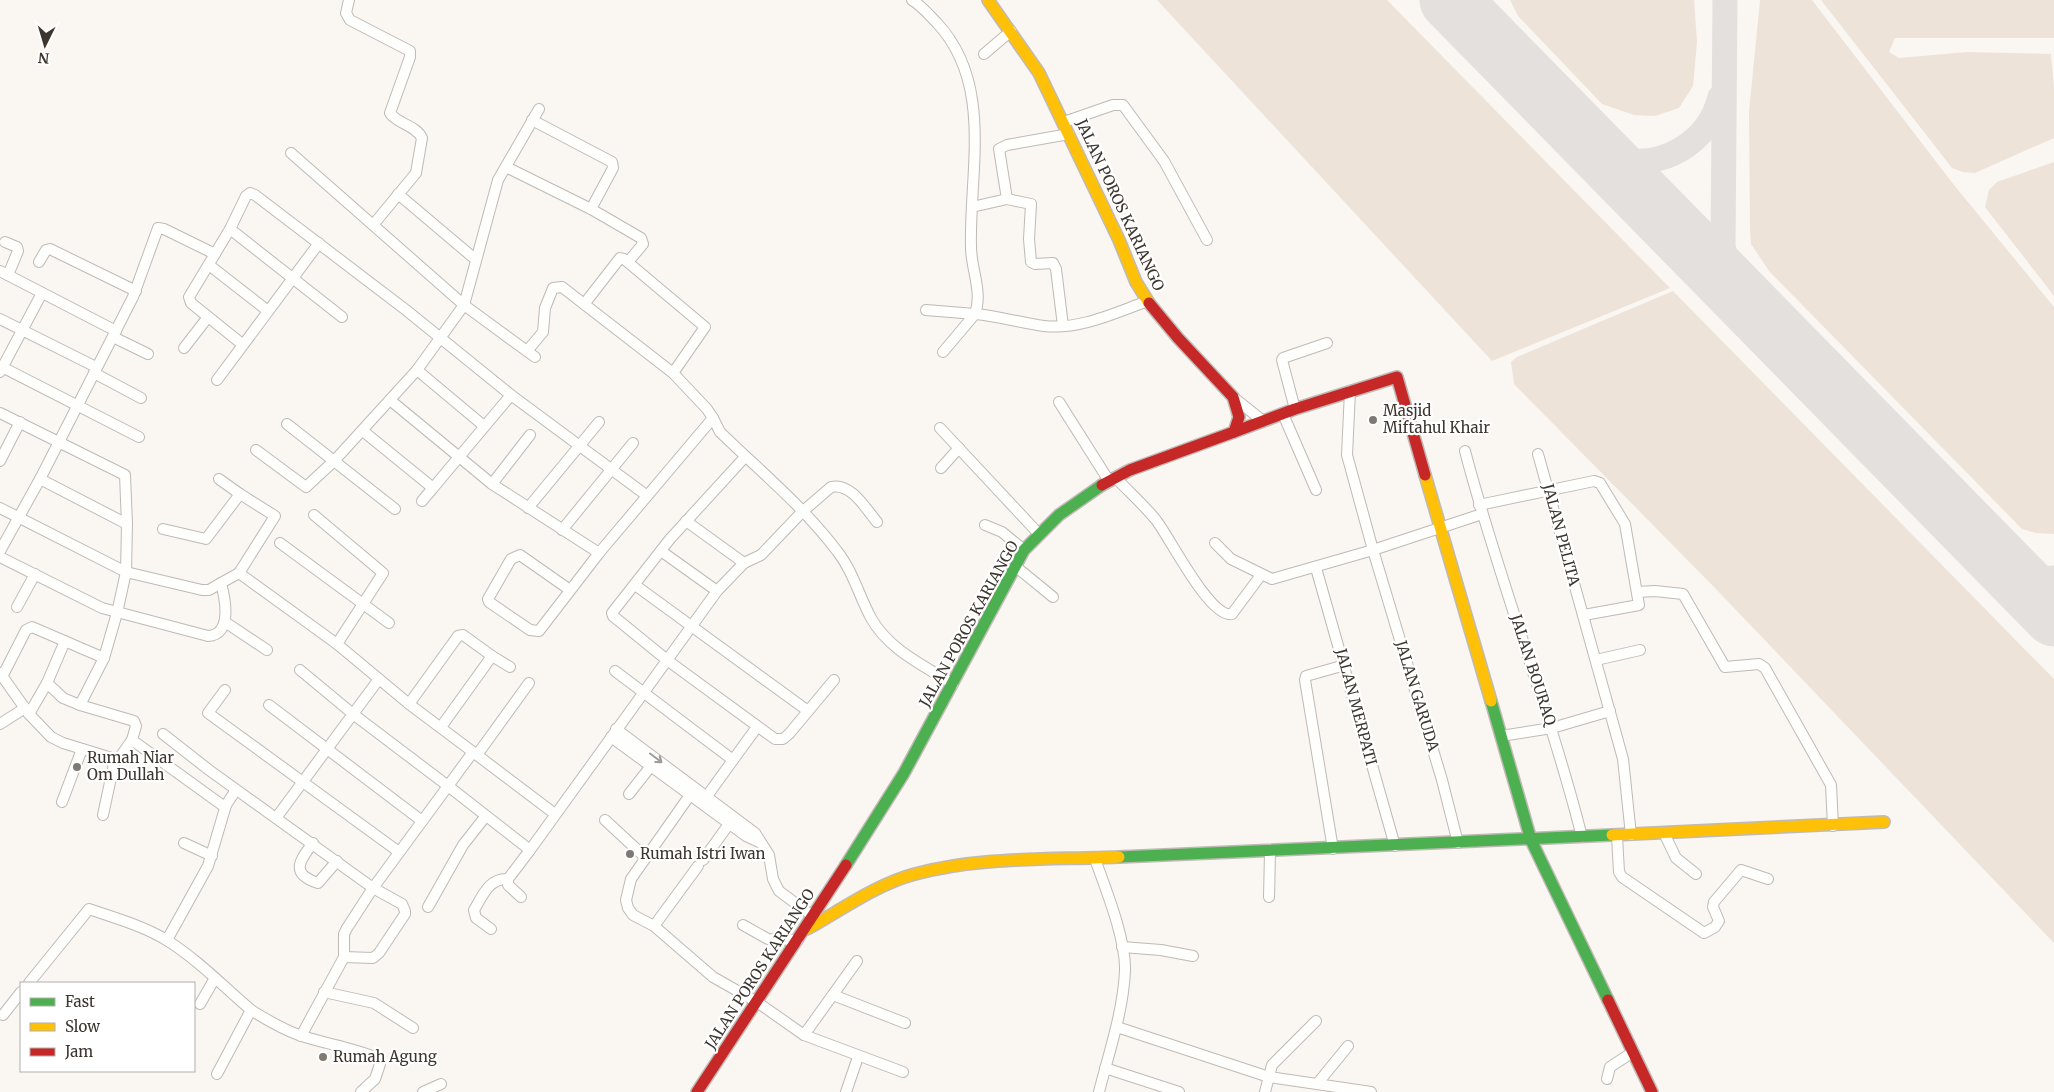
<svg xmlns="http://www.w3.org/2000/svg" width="2054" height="1092" viewBox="0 0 2054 1092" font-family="Merriweather,serif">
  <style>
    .green { fill: #eee3d9 }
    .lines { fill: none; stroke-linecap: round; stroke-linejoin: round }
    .taxiway { stroke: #e3e0de; stroke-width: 25 }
    .runway { stroke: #e3e0de; stroke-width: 61 }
    .street-casing { stroke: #bfbab5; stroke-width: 12 }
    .fast-casing { stroke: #bfbab5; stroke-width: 14 }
    .slow-casing { stroke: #bfbab5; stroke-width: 14 }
    .jam-casing { stroke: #bfbab5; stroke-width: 14 }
    .street { stroke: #fefefd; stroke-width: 10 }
    .fast { stroke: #4caf50; stroke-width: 11 }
    .slow { stroke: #ffc107; stroke-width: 11 }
    .jam { stroke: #c62828; stroke-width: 11 }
    .oneway { stroke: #9e9a96 }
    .poi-dot { fill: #7f7973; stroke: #fff; stroke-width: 2 }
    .labels { text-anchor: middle; stroke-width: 4.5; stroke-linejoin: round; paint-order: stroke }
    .street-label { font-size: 15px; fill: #3d362f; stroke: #fff }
    .poi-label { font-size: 15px; fill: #3d362f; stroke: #fff; text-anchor: start }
  </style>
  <rect width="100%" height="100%" fill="#faf6f2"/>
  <!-- green -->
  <g class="green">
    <polygon points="1157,0 1387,0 1670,288 1492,361"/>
    <polygon points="1510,0 1694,0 1697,42 1693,86 1679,108 1655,116 1634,115 1602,104 1518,16"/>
    <polygon points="1760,0 1812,0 1954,185 2054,307 2054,534 2036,533 2022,529 1769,271 1751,244 1750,228 1749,112"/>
    <polygon points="1821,0 2054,0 2054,38 1895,38 1889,52 1899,58 1967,52 2051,54 2054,87 2054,138 1975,173 1963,172 1952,168"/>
    <polygon points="2054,162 2054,296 1985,207 1989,190 1997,182"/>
    <polygon points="1673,291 2054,679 2054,943 1715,588 1514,384 1511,362 1517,357"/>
  </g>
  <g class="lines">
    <!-- taxiway -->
    <g class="taxiway">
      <polyline points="1725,0 1723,246 1732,287"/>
      <polyline points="1456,6 1456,0"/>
      <path d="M1592 145C1599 149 1607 155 1616 158 1662 171 1709 142 1720 97"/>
      <polyline points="2013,574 2032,580 2054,578"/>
    </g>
    <!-- runway -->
    <polyline class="runway" points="1450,0 2054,616"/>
    <!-- street casing -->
    <g class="street-casing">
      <g id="street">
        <path d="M349 0 346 13 350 20 410 51V57L390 113C397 124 416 125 422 138L416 173 373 225"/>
        <path d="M912 0C922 6 929 15 937 23 994 84 969 172 971 247 971 269 983 292 975 314 999 316 1021 323 1044 326 1080 330 1114 313 1148 301"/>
        <polyline points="984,54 1011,31"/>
        <polyline points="532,120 612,162 613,168 591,209"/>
        <polyline points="1064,122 1113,105 1123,105 1164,161 1207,240"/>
        <polyline points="291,153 464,305 535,357"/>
        <polyline points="506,167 591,209 641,238 643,244 628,262"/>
        <polyline points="398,194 475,259"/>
        <polyline points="1007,199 1031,204 1029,239 1031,262 1035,264 1053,263 1056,269 1063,326"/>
        <polyline points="972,207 1007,199 999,149 1007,145 1069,134"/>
        <polyline points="230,229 342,317"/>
        <polyline points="5,242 17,247 18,251 8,275"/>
        <polyline points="39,262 46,250 50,249 136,291"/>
        <polyline points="209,265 268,311"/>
        <polyline points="0,271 116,331"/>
        <polyline points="585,303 620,258 624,259 705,327 673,373"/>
        <polyline points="926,310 975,314 943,352"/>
        <polyline points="0,319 96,367"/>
        <polyline points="113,337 148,354"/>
        <polyline points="242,344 191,303 189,297 230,229 246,196 250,193 255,195 406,310 511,395 646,495"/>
        <polyline points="184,348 208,317"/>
        <polyline points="527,351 543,332 545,308 553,288 562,287 673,373 707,409 713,418"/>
        <polyline points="0,366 139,437"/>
        <polyline points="417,370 484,426"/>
        <polyline points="0,372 42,293"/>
        <polyline points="94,373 141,398"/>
        <polyline points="217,380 319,243"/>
        <polyline points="1233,397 1263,421"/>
        <polyline points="390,400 492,484 599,553"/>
        <polyline points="1059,402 1109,481"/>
        <polyline points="1295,409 1282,360 1283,358 1327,343"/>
        <polyline points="0,413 125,475 127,524 126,572 0,508"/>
        <polyline points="1283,414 1316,490"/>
        <polyline points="287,424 395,509"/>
        <polyline points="940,428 1038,533"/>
        <polyline points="363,431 433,488 511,395"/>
        <polyline points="256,450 306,487 335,460 417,370 464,305 498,180 539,109"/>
        <path d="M1465 451C1499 581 1549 707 1582 837"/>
        <polyline points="1538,454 1623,759 1631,835"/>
        <polyline points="745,457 670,539 612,613 613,616 667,660 775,739 783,739 789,734 834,680"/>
        <polyline points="0,461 20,422"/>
        <polyline points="941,468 959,448"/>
        <path d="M1116 478C1129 492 1144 505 1156 520 1169 536 1210 619 1232 614L1261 575"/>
        <polyline points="40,479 127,524"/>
        <polyline points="219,479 240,494"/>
        <polyline points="492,484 530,435"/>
        <polyline points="422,501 433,488"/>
        <polyline points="1479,505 1594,481 1600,483 1625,524 1639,605 1584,615"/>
        <polyline points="528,508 599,422"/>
        <polyline points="314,515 383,573 337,644 409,704 473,752"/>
        <polyline points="686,521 744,563"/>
        <polyline points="985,525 1002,532 1024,550"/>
        <polyline points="163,529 206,539 240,494 275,516 239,573"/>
        <polyline points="562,530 633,443"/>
        <polyline points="280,543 389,623"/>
        <polyline points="1215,543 1231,559 1272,579 1373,550 1347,455 1350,391"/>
        <polyline points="0,551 40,479 133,297 158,228 164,229 215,254"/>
        <polyline points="661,551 717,591"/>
        <path d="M0 557 102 608 208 636C233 635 225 598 221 583L239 573 337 644"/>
        <polyline points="1015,566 1053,597"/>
        <polyline points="1316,568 1395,846"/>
        <polyline points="635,585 808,711"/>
        <path d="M570 590 520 555 511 559 488 599 489 602 530 630 539 631 599 553 713 418 720 432C759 470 804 507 837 551 853 571 859 596 871 618 889 650 923 665 953 684"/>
        <polyline points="1637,592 1655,591 1683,594 1725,667 1759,664 1765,668 1831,785 1833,826"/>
        <polyline points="17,607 35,574"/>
        <polyline points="225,622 267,650"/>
        <polyline points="492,656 510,667"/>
        <polyline points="104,658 117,613 126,572 202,590 209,590 221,583"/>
        <polyline points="1596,660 1640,650"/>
        <polyline points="615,671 733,760 707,796"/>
        <polyline points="0,673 29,714"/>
        <polyline points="3,675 26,630 32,627 104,658 80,705 134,721 136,726 132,740"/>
        <polyline points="379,679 353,714 448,786 473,752 555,814"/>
        <polyline points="47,683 65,641"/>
        <polyline points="225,690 208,713 399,852"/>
        <polyline points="409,704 458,636 463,635 492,656 441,727"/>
        <polyline points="80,705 63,698 47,683 29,714 51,737 63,743 115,759 120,757 132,740 222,805 226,805 236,790"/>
        <polyline points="269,705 422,821"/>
        <polyline points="0,724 25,708"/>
        <polyline points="616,729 755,833 769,855 773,879 779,891 814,917"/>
        <polyline points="163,734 209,770 373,888 402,904 405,911 405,914 379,953 373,958 344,957"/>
        <polyline points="1501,736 1552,728 1610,711"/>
        <polyline points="611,737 746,836 761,843"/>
        <polyline points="477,755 529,683"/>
        <polyline points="733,760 757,727"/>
        <polyline points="629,794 651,766"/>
        <polyline points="690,795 631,879 626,900 628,908 633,915 654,926 713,977 757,1002 804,1035 903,1072"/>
        <polyline points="62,802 82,749"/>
        <polyline points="103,815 115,759"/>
        <polyline points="276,818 353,714 300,670"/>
        <polyline points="605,820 645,857"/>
        <polyline points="1664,833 1676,858 1696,874"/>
        <polyline points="1617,836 1619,872 1622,877 1704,933 1715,927 1719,921 1713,907 1714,902 1741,870 1768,879"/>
        <polyline points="184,843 212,856"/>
        <path d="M313 843C299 861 290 874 318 883L337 861"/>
        <polyline points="1458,843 1442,780 1373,550 1482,514"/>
        <polyline points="1333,849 1305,680 1306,676 1345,665"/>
        <path d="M530 850 717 591 744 563 761 555 802 512 831 487C851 482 866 509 877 522"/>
        <path d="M1095 859C1106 890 1126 939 1125 971 1123 1012 1109 1052 1099 1092"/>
        <polyline points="703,860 729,824"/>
        <polyline points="508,879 508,885 521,897"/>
        <polyline points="1269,897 1270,852"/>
        <polyline points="428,907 463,845 485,817"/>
        <polyline points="743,925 768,939 798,940"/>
        <polyline points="654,926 698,866"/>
        <polyline points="167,940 208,866 226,805"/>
        <polyline points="1122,947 1161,950 1193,956"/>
        <path d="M29 983 89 909C115 918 144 926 168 941 198 960 224 987 251 1010"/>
        <polyline points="324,992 374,1003 413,1028"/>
        <polyline points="833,995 905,1023"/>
        <polyline points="200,1004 215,978"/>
        <polyline points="3,1015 21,992"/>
        <polyline points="1117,1027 1269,1077 1371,1092"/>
        <polyline points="804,1035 857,961"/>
        <path d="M301 1036 344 957V934L347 928 373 888 448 786 530 850 508 879C489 878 483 895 474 910L476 918 491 929"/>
        <polyline points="1105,1068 1179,1092"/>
        <path d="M217 1074 251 1010C267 1020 282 1029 299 1035 325 1044 352 1047 377 1058L380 1064 375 1079 361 1092"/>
        <polyline points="1607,1079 1610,1067 1633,1052"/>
        <polyline points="1317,1084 1348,1046"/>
        <polyline points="423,1092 441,1084"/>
        <polyline points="846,1092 858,1057"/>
        <polyline points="1265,1092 1272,1065 1316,1021"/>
      </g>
    </g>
    <!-- fast casing -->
    <g class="fast-casing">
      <g id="fast">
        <polyline points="1491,701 1531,840 1608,1000"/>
        <polyline points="1119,857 1612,835"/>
        <polyline points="846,865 904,773 1024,550 1059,515 1102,485"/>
      </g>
    </g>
    <!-- slow casing -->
    <g class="slow-casing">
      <g id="slow">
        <polyline points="988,0 1039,73 1119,240 1136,282 1149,303"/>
        <polyline points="1425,475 1491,701"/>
        <polyline points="1612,835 1884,822"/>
        <path d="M807 929C841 910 877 884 915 874 981 856 1052 860 1119 857"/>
      </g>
    </g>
    <!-- jam casing -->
    <g class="jam-casing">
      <g id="jam">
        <polyline points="1234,432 1295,409 1397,377 1425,475"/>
        <polyline points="1102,485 1130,470 1234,432 1239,417 1233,397 1178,338 1149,303"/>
        <polyline points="1608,1000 1652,1092"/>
        <polyline points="697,1092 846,865"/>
      </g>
    </g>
    <!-- street -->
    <use href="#street" class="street"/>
    <!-- fast -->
    <use href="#fast" class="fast"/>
    <!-- slow -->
    <use href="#slow" class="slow"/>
    <!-- jam -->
    <use href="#jam" class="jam"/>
  </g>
  <!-- one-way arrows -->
  <defs><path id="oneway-shaft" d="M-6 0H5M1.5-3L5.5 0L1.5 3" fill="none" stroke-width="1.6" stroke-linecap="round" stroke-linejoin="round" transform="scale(1.25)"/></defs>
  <use class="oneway" href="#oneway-shaft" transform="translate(656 758) rotate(37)"/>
  <!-- markers -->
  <g class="poi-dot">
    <circle cx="1373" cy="420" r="5"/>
    <circle cx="77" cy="767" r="5"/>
    <circle cx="630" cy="854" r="5"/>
    <circle cx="323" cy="1057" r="5"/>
  </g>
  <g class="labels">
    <!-- street labels -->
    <g class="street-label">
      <text transform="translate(1120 205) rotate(65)" y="5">JALAN POROS KARIANGO</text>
      <text transform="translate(1561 535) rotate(75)" y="5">JALAN PELITA</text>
      <text transform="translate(969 624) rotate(-61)" y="5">JALAN POROS KARIANGO</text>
      <text transform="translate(1533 670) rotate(72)" y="5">JALAN BOURAQ</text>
      <text transform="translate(1417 696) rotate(73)" y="5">JALAN GARUDA</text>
      <text transform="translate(1356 707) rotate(75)" y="5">JALAN MERPATI</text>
      <text transform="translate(760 969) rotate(-57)" y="5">JALAN POROS KARIANGO</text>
    </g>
    <!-- poi labels -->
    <g class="poi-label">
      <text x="1383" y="416">Masjid<tspan x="1383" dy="17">Miftahul Khair</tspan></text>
      <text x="87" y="763">Rumah Niar<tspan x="87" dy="17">Om Dullah</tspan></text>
      <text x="640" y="859">Rumah Istri Iwan</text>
      <text x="333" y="1062">Rumah Agung</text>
    </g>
  </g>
  <!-- legend -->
  <rect x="20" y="982" width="175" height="90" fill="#ffffff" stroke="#b1afac"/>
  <rect x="30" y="998" width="25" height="8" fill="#4caf50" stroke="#b1afac"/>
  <text x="65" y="1007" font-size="15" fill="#3d362f">Fast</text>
  <rect x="30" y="1023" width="25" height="8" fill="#ffc107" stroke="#b1afac"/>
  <text x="65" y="1032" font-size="15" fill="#3d362f">Slow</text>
  <rect x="30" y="1048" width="25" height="8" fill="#c62828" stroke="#b1afac"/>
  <text x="65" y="1057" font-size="15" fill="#3d362f">Jam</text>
  <!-- north arrow -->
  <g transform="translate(45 45) rotate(185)" stroke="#ffffff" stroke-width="4" paint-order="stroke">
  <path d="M0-4L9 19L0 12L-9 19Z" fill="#3d362f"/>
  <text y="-8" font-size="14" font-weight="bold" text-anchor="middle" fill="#3d362f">N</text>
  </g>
</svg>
